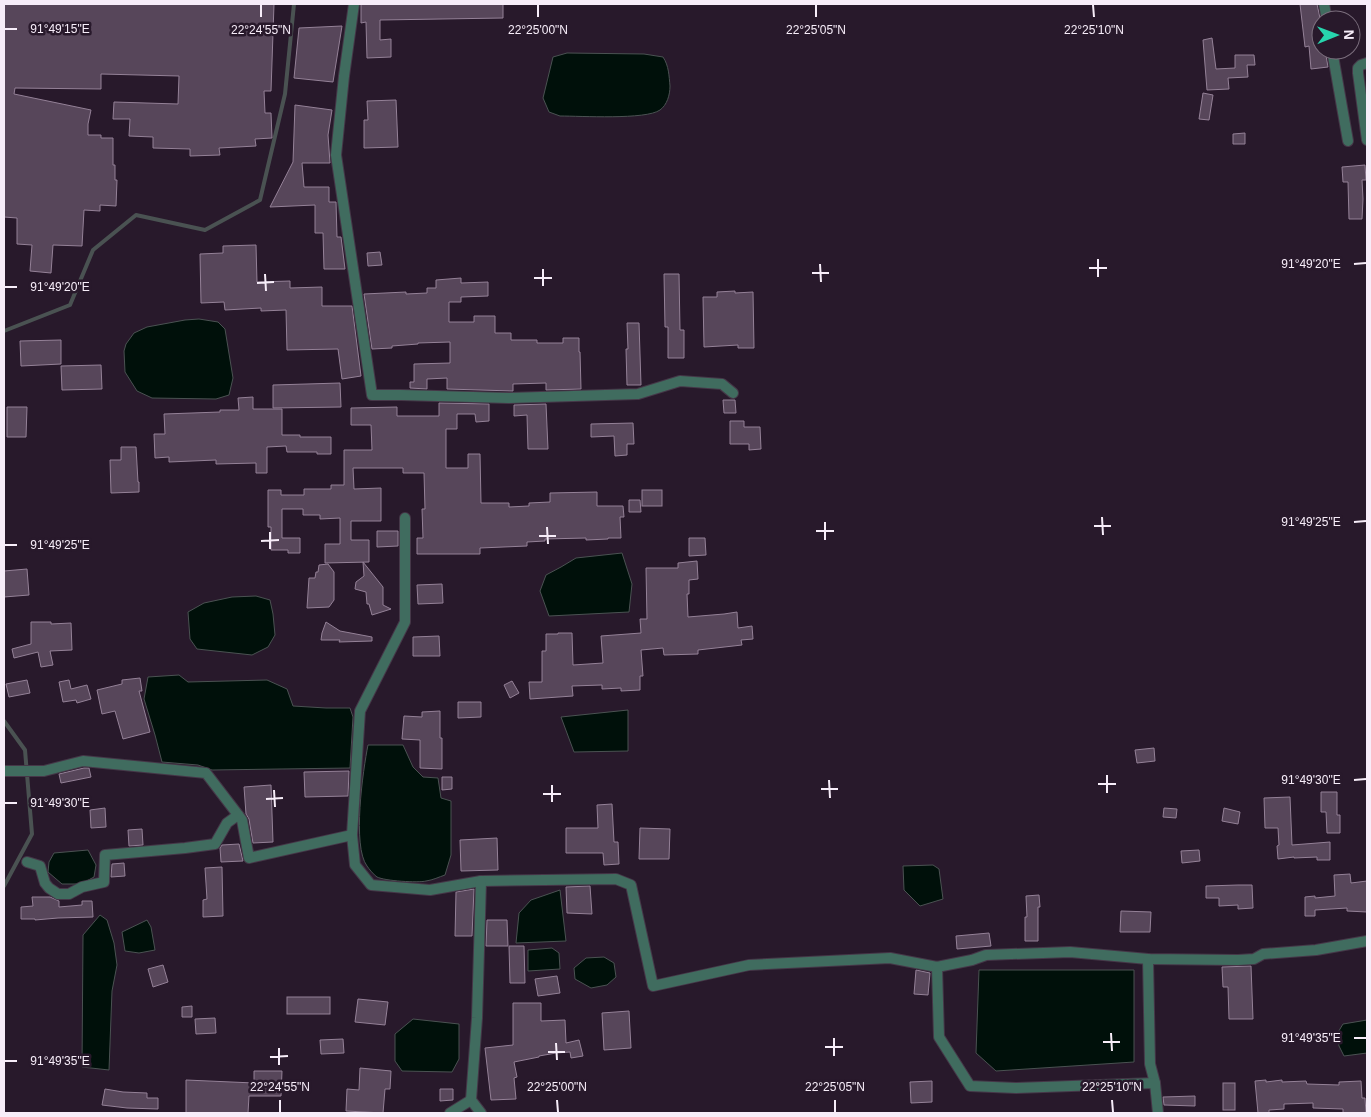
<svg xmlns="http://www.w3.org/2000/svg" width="1371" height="1117" viewBox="0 0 1371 1117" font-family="Helvetica,sans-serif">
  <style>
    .water { fill: #00100a; stroke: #4a5252 }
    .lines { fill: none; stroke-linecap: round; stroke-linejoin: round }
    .stream { stroke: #4a5252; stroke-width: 4 }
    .building { fill: #57465a; stroke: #948197 }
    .street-casing { stroke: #453748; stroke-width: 12 }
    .street { stroke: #406c5f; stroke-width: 10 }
    .ticks { fill: none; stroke: #f7edf9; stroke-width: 2 }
    .ticks-label { font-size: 12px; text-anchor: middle; fill: #f7edf9; stroke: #28192b; stroke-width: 5; stroke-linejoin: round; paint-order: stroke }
  </style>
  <rect width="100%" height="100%" fill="#28192b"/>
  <!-- water -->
  <g class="water">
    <path d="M567 53 644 54 663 57C669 66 669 76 670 86 670 95 667 105 660 110 646 120 580 116 560 116L549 112 543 98 553 57Z"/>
    <polygon points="199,319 218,322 225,329 233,378 229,395 216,399 152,398 137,391 125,372 124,351 126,344 134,333 147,327 185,320"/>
    <polygon points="622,553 632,584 629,612 549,616 540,591 546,575 561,567 576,558"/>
    <polygon points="256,596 270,600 273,614 275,635 268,647 252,655 197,649 190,639 188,612 204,603 232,597"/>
    <polygon points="179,675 188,682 267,680 287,689 293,706 326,708 350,708 353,717 350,768 212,770 198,765 162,762 155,735 144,699 148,677"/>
    <polygon points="628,710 628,751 574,752 561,717"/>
    <path d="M368 745H403L413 767 423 777 438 778 441 798 451 801V855L445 875C439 877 433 880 426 881 418 883 385 881 377 877 374 875 369 869 367 866 352 846 363 770 368 745Z"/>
    <polygon points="88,850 96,865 94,877 81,884 62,884 48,872 49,862 54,853"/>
    <polygon points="933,865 939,869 943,899 920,906 904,890 903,866"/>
    <polygon points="560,890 566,941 516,943 519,913 531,900"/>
    <polygon points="100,915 107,920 114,943 117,965 112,991 109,1070 82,1067 83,935"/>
    <polygon points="147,920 151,927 155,950 139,953 125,951 122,932"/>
    <polygon points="552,948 559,953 560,969 528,971 528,950"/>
    <polygon points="604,957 614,963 616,977 607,985 591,988 575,979 574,968 586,958"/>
    <polygon points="979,970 1134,970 1134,1062 996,1071 976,1053"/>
    <polygon points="413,1019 459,1024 459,1059 452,1072 402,1071 395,1061 395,1034"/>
    <polygon points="1367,1020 1367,1053 1344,1056 1339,1046 1337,1034 1343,1024"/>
  </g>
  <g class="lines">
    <!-- stream -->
    <g class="stream">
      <polyline points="4,331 70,305 93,250 136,215 205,230 260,200 285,94 294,4"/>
      <polyline points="4,721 25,750 32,834 4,886"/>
    </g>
  </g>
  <!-- building -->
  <g class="building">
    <polygon points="4,4 274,4 271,91 264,91 265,113 271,113 272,138 255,139 256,146 219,148 220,155 190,156 190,149 153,148 153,137 129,136 130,119 113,119 114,102 178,104 179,76 101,74 101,89 15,88 14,94 91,110 88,124 88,135 101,135 101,138 113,138 113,165 115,165 115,180 117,180 116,206 100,205 100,211 84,210 82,246 53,245 51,273 30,271 32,245 17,244 17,218 4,217"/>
    <polygon points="361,4 503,4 503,18 380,20 380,40 391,39 391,57 367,58 366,22 361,23"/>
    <polygon points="1300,4 1317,4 1321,23 1321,50 1325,50 1328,67 1311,69 1309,46 1305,47"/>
    <polygon points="342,26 333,82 294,78 299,28"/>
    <polygon points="1212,38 1216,69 1235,68 1235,55 1254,55 1255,65 1247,65 1248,77 1228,78 1229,89 1207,90 1203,40"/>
    <polygon points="1203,93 1213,95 1209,120 1199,119"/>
    <polygon points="396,100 398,147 364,148 364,120 368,120 367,101"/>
    <polygon points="295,105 332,110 328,135 330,163 302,163 304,187 329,187 329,202 336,202 337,237 341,237 345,269 324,269 323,233 315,233 315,205 270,207 293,162"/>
    <polygon points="1245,133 1245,144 1233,144 1233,134"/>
    <polygon points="1365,165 1366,180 1362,180 1363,199 1362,219 1349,219 1348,182 1343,182 1342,167"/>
    <polygon points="256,245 257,282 290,281 290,288 322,287 322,306 352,306 361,376 342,379 338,349 287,350 286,310 261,311 261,308 225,310 224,302 201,303 200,254 223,253 223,246"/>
    <polygon points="380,252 382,265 368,266 367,253"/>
    <polygon points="664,274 679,274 680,330 684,330 684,358 668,358 668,327 665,327"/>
    <polygon points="461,278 461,283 488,282 488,296 461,297 461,302 449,302 449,322 474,322 474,316 495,316 495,333 511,333 511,340 537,340 537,343 563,343 563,338 579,338 579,352 580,352 581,389 546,390 546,383 513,384 513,391 447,389 447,378 427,379 427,389 410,388 410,382 414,382 414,364 450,363 450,342 418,343 418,344 392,346 392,348 372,349 364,294 406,292 406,294 427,293 427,288 436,288 436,280"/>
    <polygon points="735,291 735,293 753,292 754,348 738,348 738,345 704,347 703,297 717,297 717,292"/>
    <polygon points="627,323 639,323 641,385 627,385 626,349 628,349"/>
    <polygon points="61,340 61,364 21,366 20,341"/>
    <polygon points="101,365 102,389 62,390 61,366"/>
    <polygon points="340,383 341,407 273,408 273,385"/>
    <polygon points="253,397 253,409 282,409 282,435 300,435 300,437 331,437 331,454 317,454 317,452 287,452 286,446 267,447 267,473 256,473 256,463 216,464 216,460 169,462 169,457 155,458 154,434 165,434 164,414 220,412 220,410 239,410 238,398"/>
    <polygon points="723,400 735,400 736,413 724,413"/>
    <polygon points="439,403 489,404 489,421 476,422 475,414 457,414 457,429 446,429 446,468 468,468 468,454 480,454 481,503 509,503 509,507 529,506 529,503 550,502 550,493 597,492 597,506 623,506 624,517 620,517 621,538 608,538 608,539 586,540 586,538 545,539 545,541 527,542 527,546 480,548 480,554 417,554 417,538 423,538 422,509 425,509 424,473 403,473 403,468 353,468 354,489 381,488 381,521 351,521 351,540 369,540 369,562 325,563 325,544 340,544 340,518 320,519 320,515 303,515 303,509 282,509 282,538 300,538 300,553 288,553 288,550 271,550 271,527 268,527 268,490 281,490 281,495 304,495 304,489 331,489 331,485 344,485 344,450 372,450 371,425 351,425 351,408 397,407 397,416 439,416"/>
    <polygon points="546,404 548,449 528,449 527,415 514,416 514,405"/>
    <polygon points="7,407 27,407 26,437 7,437"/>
    <polygon points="730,421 744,421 744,427 760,427 761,449 749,450 749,444 730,444"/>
    <polygon points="633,423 634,444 627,444 627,455 615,456 614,436 591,437 591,424"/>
    <polygon points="121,447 136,447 138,482 139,482 139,492 111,493 110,460 121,460"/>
    <rect x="642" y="490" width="20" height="16"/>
    <polygon points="629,500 640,500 641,512 629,512"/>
    <polygon points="377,531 398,531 398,546 377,547"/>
    <polygon points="689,538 705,538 706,555 689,556"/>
    <polygon points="697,561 698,579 689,580 689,594 687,594 688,617 724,614 737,612 738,628 752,626 753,639 741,640 742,645 698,650 698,654 664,655 663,648 641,650 643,676 640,676 640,690 621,691 621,688 602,689 602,685 572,686 573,696 530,699 529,682 542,682 542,651 546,651 546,634 558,634 558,633 572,633 573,665 603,663 601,636 641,633 640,619 647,619 646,568 678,568 678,563"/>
    <polygon points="363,562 383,587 383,605 391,609 372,615 369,604 367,604 366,592 355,589 356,582 364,576"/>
    <polygon points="328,564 334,572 334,600 329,607 307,608 309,578 315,578 316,572 318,572 319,565"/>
    <polygon points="27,569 29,595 4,597 4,571"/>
    <polygon points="442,584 443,603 418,604 417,585"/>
    <polygon points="31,622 51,622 51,624 71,623 72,650 50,651 53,665 41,667 38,652 14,658 12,649 31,644"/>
    <polygon points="326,622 340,631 372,637 372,641 339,642 340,640 321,640 322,633"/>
    <polygon points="439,636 440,656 413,656 413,637"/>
    <polygon points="140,678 142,691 139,691 150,732 123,739 115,711 102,714 97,690 122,684 122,680"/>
    <polygon points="27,680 30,693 9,697 6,684"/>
    <polygon points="69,680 71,689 87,685 91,699 77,703 76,700 63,702 59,682"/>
    <polygon points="512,681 519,693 510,698 504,685"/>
    <polygon points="458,702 481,702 481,717 458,718"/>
    <polygon points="440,711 440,738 442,738 442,769 420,768 420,740 402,739 404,716 422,717 422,712"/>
    <polygon points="1154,748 1155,761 1137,763 1135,750"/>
    <polygon points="84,768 89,768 91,777 61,783 59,774"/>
    <polygon points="349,771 348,796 305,797 304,772"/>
    <polygon points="442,777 452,777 452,789 442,790"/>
    <polygon points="271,785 273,842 253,843 249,819 246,814 244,787"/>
    <polygon points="1321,792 1337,792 1337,815 1340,815 1340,833 1327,833 1326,812 1321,812"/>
    <polygon points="1290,797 1292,845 1330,842 1330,860 1317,860 1317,857 1294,858 1294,857 1278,859 1277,846 1279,845 1278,828 1265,828 1264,798"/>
    <polygon points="612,804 614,842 618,842 619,864 604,865 603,853 566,853 566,828 598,828 597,805"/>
    <polygon points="105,808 106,827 91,828 90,810"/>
    <polygon points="1164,808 1177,809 1176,818 1163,817"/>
    <polygon points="1224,808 1240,812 1238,824 1222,821"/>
    <polygon points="640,828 670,829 669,859 639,859"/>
    <polygon points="142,829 143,845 129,846 128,830"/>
    <polygon points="497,838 498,870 461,871 460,840"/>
    <polygon points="239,844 243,861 221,862 220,848 222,845"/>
    <polygon points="1199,850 1200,861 1182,863 1181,851"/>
    <polygon points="124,863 125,876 111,877 112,864"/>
    <polygon points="222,867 223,916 203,917 203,900 207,899 205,868"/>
    <polygon points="1350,874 1351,883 1367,881 1367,912 1347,911 1347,908 1315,910 1315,916 1305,916 1305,897 1315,896 1315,898 1335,896 1334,875"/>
    <polygon points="1238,885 1252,885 1253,908 1238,909 1238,905 1219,906 1219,898 1206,898 1206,886"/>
    <polygon points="590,886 592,914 567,913 566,887"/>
    <polygon points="474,889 472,936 455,936 456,892"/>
    <polygon points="1039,895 1040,907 1038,907 1038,941 1025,941 1025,917 1027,917 1026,896"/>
    <polygon points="32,897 50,897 59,901 59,907 82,905 82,901 92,901 93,917 58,918 35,920 35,919 21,919 21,907 33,906"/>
    <polygon points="1121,911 1151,912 1150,932 1120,932"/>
    <polygon points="487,920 507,920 508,946 486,946"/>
    <polygon points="989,933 991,946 957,949 956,936"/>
    <polygon points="509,946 524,946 525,983 510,983"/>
    <polygon points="163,965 168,982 153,987 148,969"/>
    <polygon points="1251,966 1253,1019 1229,1019 1228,987 1223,987 1222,967"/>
    <polygon points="916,970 930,973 928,995 914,994"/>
    <polygon points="557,976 560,993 538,996 535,979"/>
    <rect x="287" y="997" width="43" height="17"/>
    <polygon points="358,999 388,1002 385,1025 355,1022"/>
    <polygon points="513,1003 541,1003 541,1021 565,1020 566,1043 579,1040 583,1056 571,1058 570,1052 556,1053 539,1056 539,1057 514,1062 517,1077 514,1078 516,1099 491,1100 485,1048 513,1045"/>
    <polygon points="192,1006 192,1017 182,1017 182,1007"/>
    <polygon points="629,1011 631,1048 604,1050 602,1013"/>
    <polygon points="215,1018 216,1033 196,1034 195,1019"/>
    <polygon points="343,1039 344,1053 321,1054 320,1040"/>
    <polygon points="360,1068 391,1071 390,1089 385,1089 383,1113 346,1111 347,1089 359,1090"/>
    <polygon points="254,1071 282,1071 281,1096 249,1096 248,1113 186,1113 186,1080 254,1083"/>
    <polygon points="1266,1080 1266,1082 1282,1080 1282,1082 1306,1081 1307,1084 1339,1085 1339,1082 1361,1081 1362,1098 1365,1098 1366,1113 1343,1113 1343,1109 1313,1108 1313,1103 1284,1104 1284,1109 1269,1110 1269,1113 1258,1113 1255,1081"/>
    <polygon points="932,1081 932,1102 911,1103 910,1082"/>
    <rect x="1223" y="1083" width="12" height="27"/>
    <polygon points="105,1089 123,1092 147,1093 147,1098 158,1098 158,1109 127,1108 102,1105"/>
    <polygon points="440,1089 453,1089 453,1100 440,1101"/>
    <polygon points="1195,1096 1195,1106 1164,1105 1163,1097"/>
  </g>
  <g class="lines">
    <!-- street casing -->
    <g class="street-casing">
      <g id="street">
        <polyline points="354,4 344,76 336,155 372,395 401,395 509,398 638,394 680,381 722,384 733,393"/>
        <polyline points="1324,4 1327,20"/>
        <polyline points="1332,50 1348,141"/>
        <polyline points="1367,63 1361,65 1358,68 1358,73 1367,140"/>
        <polyline points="405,518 405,622 360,711 352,835 355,865 371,885 430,890 481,881 616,879 631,885 653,986 749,965 890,958 937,967 972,960 986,955 1070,952 1148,959 1238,960 1254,959 1263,954 1316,950 1367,941"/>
        <polyline points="4,771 44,771 83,761 206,773 242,820 249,858 352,835"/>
        <polyline points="27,862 40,866 45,883 49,888 58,894 69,894 82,887 104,882 105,855 185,848 215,844 227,823 238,815"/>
        <polyline points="1148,959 1150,1064 1155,1083"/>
        <polyline points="937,967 939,1037 970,1086 1016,1088 1155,1083 1158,1113"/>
        <polyline points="450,1113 471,1100"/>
        <polyline points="481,1113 471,1100 477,1018 481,881"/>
      </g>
    </g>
    <!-- street -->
    <use href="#street" class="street"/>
  </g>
  <!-- ticks -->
  <path class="ticks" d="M261 5V17M538 5V17M816 5V17M1093 5 1094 17M5 29H17M1098 259V277M820 264 821 282M1354 264 1366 263M1089 268H1107M543 269V286M812 273H829M265 274 266 291M534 278H552M257 283 274 282M5 287H17M1102 517 1103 535M825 522V540M1354 522 1366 521M1094 526H1111M547 527 548 544M816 531H834M270 532V549M539 536H556M261 541 279 540M5 545H17M1107 775V793M829 780 830 798M1354 780 1366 779M1098 784H1116M552 785V802M821 789H838M274 790 275 807M543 794H561M266 799 283 798M5 803H17M1111 1033 1112 1051M834 1038V1056M1354 1038H1366M1103 1042H1120M556 1043 557 1060M825 1047H843M279 1048V1065M548 1052H565M270 1057 288 1056M5 1061H17M280 1100V1112M557 1100 558 1112M835 1100V1112M1112 1100 1113 1112"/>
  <g class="ticks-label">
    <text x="60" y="33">91°49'15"E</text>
    <text x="261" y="34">22°24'55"N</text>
    <text x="538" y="34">22°25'00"N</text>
    <text x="816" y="34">22°25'05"N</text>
    <text x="1094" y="34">22°25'10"N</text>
    <text x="1311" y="268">91°49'20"E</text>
    <text x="60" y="291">91°49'20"E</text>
    <text x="1311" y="526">91°49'25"E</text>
    <text x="60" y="549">91°49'25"E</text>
    <text x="1311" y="784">91°49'30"E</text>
    <text x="60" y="807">91°49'30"E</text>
    <text x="1311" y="1042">91°49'35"E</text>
    <text x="60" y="1065">91°49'35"E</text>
    <text x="280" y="1091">22°24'55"N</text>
    <text x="557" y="1091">22°25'00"N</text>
    <text x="835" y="1091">22°25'05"N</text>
    <text x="1112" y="1091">22°25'10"N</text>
  </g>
  <!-- border -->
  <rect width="1371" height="1117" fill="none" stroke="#f7edf9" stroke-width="10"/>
  <!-- north arrow -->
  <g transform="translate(1336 35) rotate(89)"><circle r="24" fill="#28192b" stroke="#7b6e7d"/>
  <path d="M0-4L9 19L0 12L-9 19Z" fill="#27d5ad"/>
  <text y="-8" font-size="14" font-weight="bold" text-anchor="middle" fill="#f7edf9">N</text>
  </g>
</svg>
